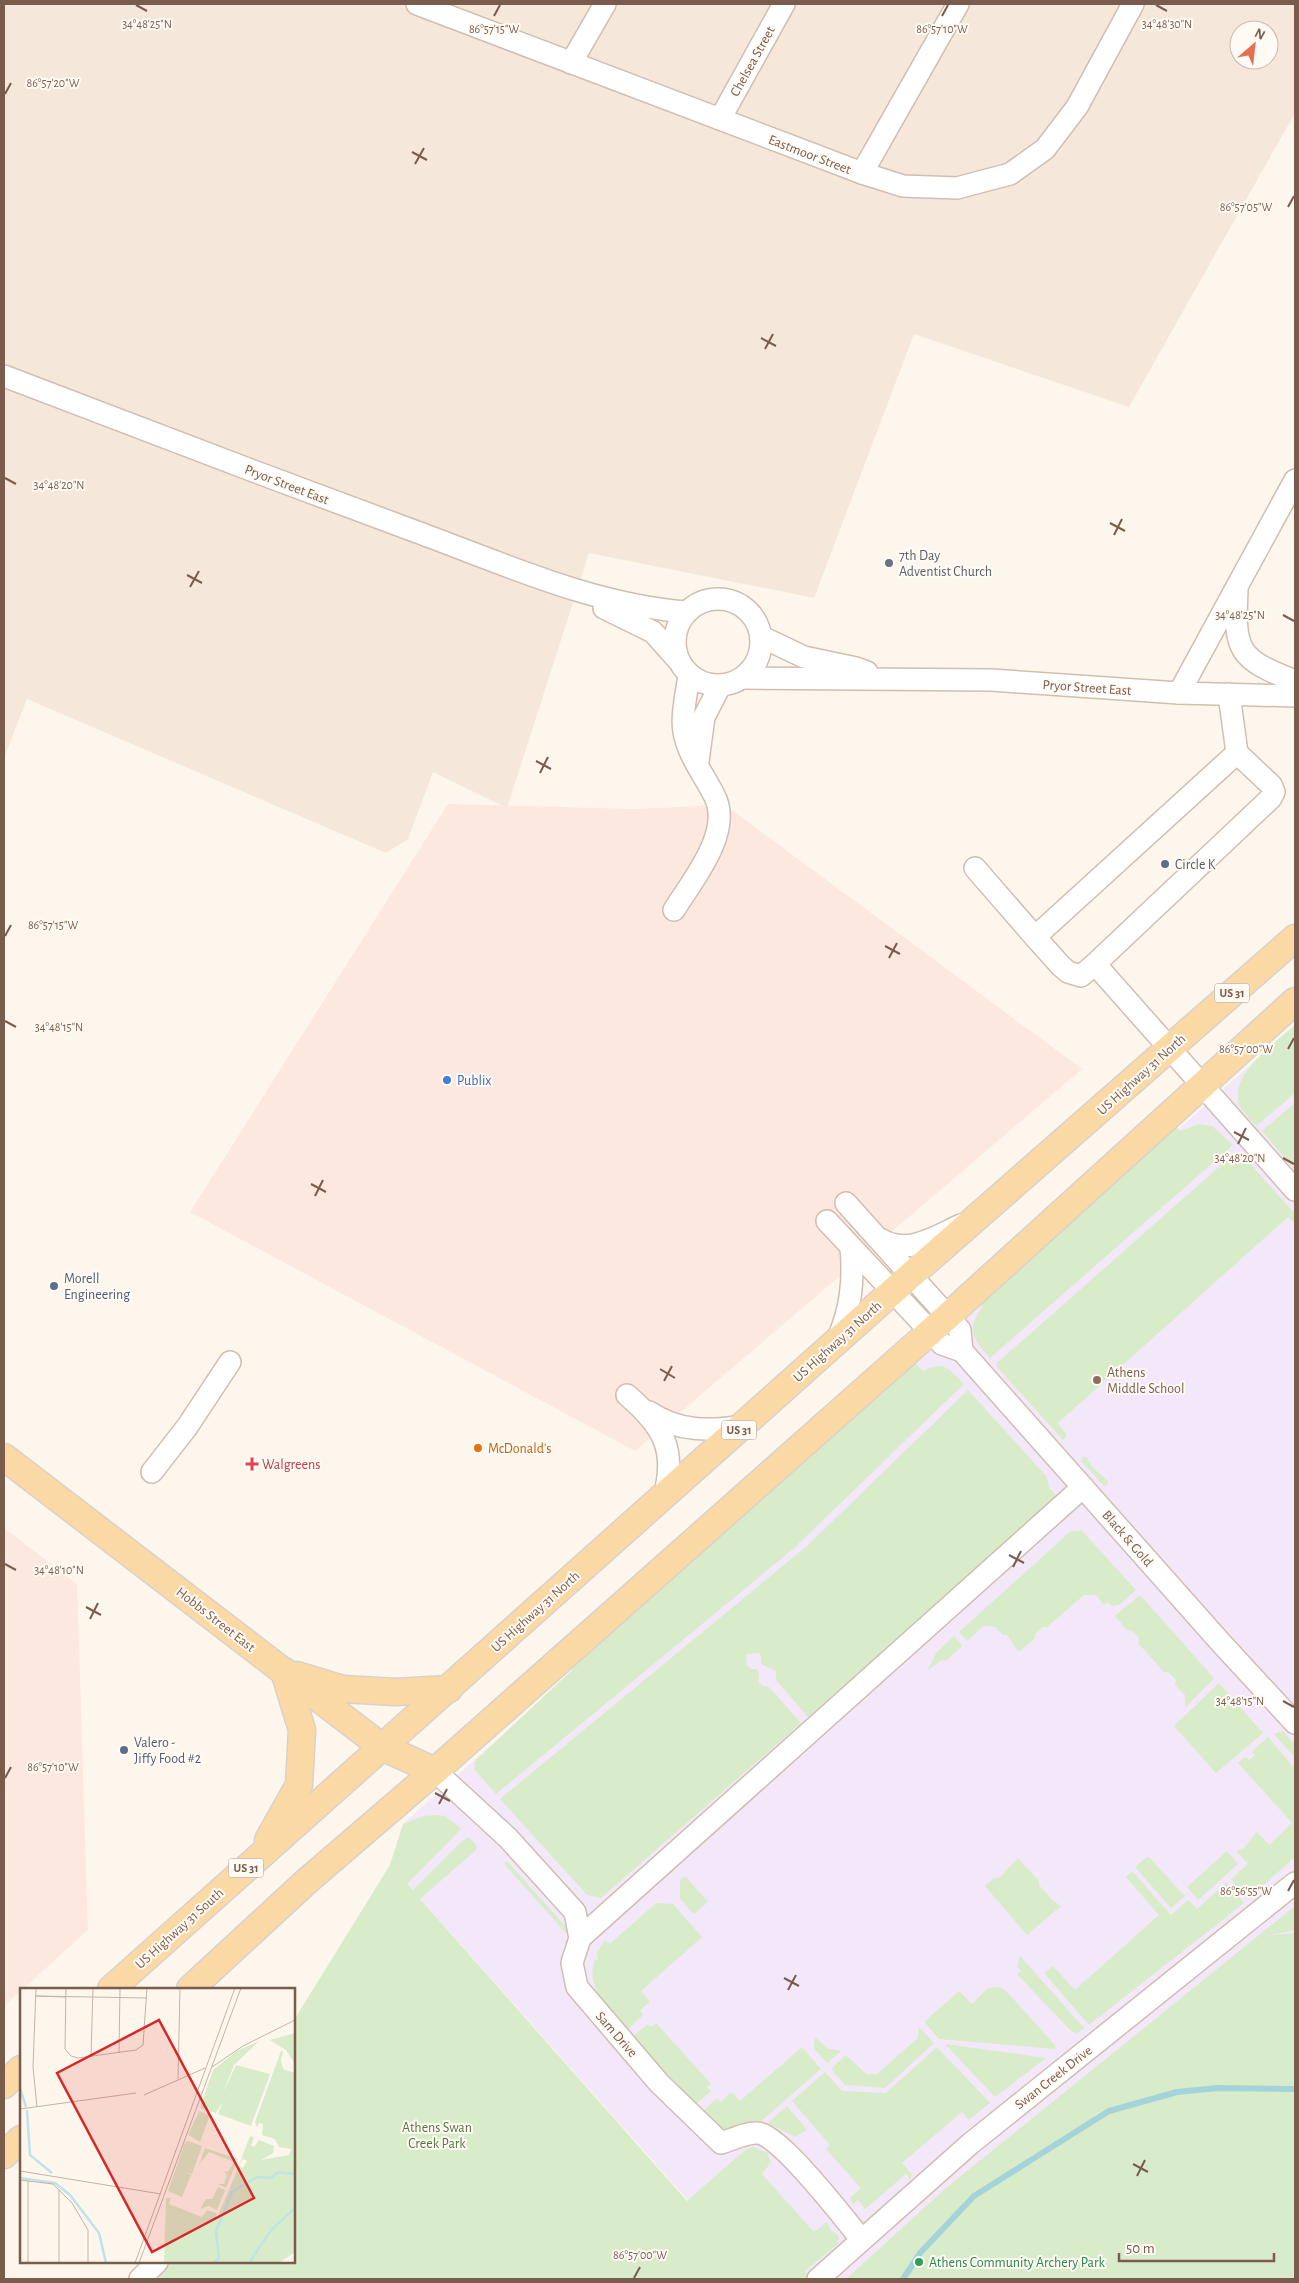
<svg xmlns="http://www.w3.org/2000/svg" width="1299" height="2283" viewBox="0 0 1299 2283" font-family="'Alegreya Sans',sans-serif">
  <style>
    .residential { fill: #f5e8da; fill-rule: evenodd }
    .commercial { fill: #fde8e0 }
    .education { fill: #f3e8fa }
    .green { fill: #d8ecc9 }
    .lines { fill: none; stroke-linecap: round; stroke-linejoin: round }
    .stream { stroke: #a5d3da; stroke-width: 6 }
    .minor-casing { stroke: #d1beb0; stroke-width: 24 }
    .major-casing { stroke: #dad1cd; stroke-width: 29 }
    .minor { stroke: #fff; stroke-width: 21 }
    .major { stroke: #fbd9a5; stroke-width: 26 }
    .ticks { fill: none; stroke: #7a5c4d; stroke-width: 2 }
    .worship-dot { fill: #6b7280; stroke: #fffaf3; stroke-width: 2 }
    .service-dot { fill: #5c6f8a; stroke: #fffaf3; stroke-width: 2 }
    .shop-dot { fill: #3f7fe0; stroke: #fffaf3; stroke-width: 2 }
    .education-dot { fill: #8d6e63; stroke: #fffaf3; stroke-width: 2 }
    .food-dot { fill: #e8710a; stroke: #fffaf3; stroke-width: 2 }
    .health-dot { fill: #e0444e; stroke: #fffaf3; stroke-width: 2 }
    .leisure-dot { fill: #2e9e5b; stroke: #fffaf3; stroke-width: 2 }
    .labels { text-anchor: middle; stroke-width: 4; stroke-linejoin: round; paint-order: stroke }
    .shield { fill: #fffaf3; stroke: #a28b7f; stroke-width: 1 }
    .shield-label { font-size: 12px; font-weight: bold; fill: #7a5c4d }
    .street-label { font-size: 14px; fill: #7a5c4d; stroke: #fffaf3 }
    .worship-label { font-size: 14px; fill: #5b616d; stroke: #fffaf3; text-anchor: start }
    .service-label { font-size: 14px; fill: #4e5e75; stroke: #fffaf3; text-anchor: start }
    .shop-label { font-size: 14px; fill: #366cbe; stroke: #fffaf3; text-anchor: start }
    .education-label { font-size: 14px; fill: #785e54; stroke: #fffaf3; text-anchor: start }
    .food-label { font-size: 14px; fill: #c56008; stroke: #fffaf3; text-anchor: start }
    .health-label { font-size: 14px; fill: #be3a42; stroke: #fffaf3; text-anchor: start }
    .park-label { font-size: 14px; fill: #537a41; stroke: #fffaf3 }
    .leisure-label { font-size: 14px; fill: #27864d; stroke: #fffaf3; text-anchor: start }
    .inset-river { fill: none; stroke: #bfe3e8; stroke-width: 2.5 }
    .inset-road { fill: none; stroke: #c5b3a7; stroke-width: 1 }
    .view { fill: #d62828; fill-opacity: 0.15; stroke: #d62828; stroke-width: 2.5 }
    .inset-edge { fill: none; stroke: #7a5c4d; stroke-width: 2.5 }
    .ticks-label { font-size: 12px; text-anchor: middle; fill: #7a5c4d; stroke: #fffaf3; stroke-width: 4; stroke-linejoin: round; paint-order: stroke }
  </style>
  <rect width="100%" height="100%" fill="#fdf6ec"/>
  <!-- residential -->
  <path class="residential" d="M4 4H1295V113L1129 407 914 334 814 598 589 553 507 808 433 772 408 839 386 853 27 699 4 758ZM1239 30H1269V60H1239Z"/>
  <!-- commercial -->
  <g class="commercial">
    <polygon points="448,804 633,809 725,805 1082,1069 635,1451 190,1212"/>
    <polygon points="4,1528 77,1584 88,1930 4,2006"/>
  </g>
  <!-- education -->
  <polygon class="education" points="1295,1025 1295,2000 884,2279 811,2279 724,2181 693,2206 390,1865 403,1824"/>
  <!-- green -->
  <g class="green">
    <path d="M1295 1025V1093L1256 1126C1250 1119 1242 1112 1239 1104 1229 1074 1276 1042 1295 1025Z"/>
    <polygon points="1295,1103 1295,1170 1262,1131"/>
    <path d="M1199 1124 1212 1126 1233 1145 990 1358C974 1340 965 1330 982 1308L980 1299 1175 1125 1180 1131Z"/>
    <polygon points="1236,1152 1240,1152 1295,1214 1295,1223 1288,1217 1058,1423 1067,1435 1063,1440 997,1367 997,1363"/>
    <path d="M911 1359 923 1371C944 1360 949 1369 964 1384L793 1549 496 1794 474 1769 476 1760 571 1671 598 1640Z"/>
    <polygon points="968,1390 1047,1477 1049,1487 1059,1499 808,1717 776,1680 776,1671 761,1664 761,1656 759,1653 747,1654 746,1664 751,1669 756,1669 759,1673 758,1682 763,1686 769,1687 801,1723 601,1898 587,1895 500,1799 807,1546"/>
    <polygon points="1083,1457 1086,1457 1091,1463 1090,1465 1108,1481 1107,1485 1104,1486 1081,1461"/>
    <polygon points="1071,1531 1082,1531 1136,1590 1119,1605 1112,1606 1107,1602 1104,1605 1096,1595 1084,1595 1047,1627 1043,1627 1035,1634 1035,1638 1019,1652 1007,1635 1003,1635 996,1627 984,1626 967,1641 959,1632"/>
    <polygon points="1140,1595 1214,1678 1185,1708 1185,1695 1175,1685 1176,1680 1168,1672 1164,1672 1138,1643 1139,1638 1131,1630 1127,1630 1115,1616"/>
    <polygon points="954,1636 962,1646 946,1661 942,1660 928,1670 936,1653"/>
    <polygon points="1219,1683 1263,1733 1216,1773 1174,1726"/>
    <polygon points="1283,1731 1295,1745 1295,1758 1274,1734"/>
    <polygon points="1268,1737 1295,1769 1295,1857 1248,1899 1231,1879 1248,1864 1236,1851 1244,1848 1257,1832 1269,1845 1292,1823 1238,1763 1245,1757 1249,1760 1255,1755 1252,1752"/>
    <polygon points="437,1815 445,1816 461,1829 407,1884 413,1890 461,1842 469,1837 476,1845 476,1850 420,1899 687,2201 745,2150 753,2147 768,2153 771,2162 762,2174 814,2232 827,2222 831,2230 839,2236 838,2244 805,2271 811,2279 158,2279 167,2262 294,2262 294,2020 390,1865 403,1824 424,1816"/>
    <polygon points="1227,1851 1238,1864 1198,1900 1187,1887"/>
    <polygon points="1148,1856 1185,1896 1171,1908 1135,1867"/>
    <polygon points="1018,1858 1039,1881 1039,1885 1052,1900 1061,1906 1027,1935 985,1886 994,1878 999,1878"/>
    <polygon points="507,1861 567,1928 569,1933 566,1933 505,1865 504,1863"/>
    <polygon points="1132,1871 1171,1915 1188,1900 1197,1909 1226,1883 1244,1903 1089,2025 1044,1973 1053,1966 1075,1990 1159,1915 1126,1877"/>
    <polygon points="685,1876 708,1902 694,1914 680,1899 680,1881"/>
    <path d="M656 1903 673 1904 702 1937 641 1991 650 2002 640 2010 643 2015 627 2030C610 2010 584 1988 595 1959L598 1960 597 1952 605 1940 610 1944Z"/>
    <polygon points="1295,1906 1295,1930 1266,1936 1295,1933 1295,2279 846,2279 946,2188"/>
    <polygon points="1020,1956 1084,2028 1077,2034 1070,2030 1017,1974 1021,1971 1017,1967"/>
    <polygon points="995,1987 1002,1988 1007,1992 1056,2046 1055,2049 939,2039 924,2022 959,1991 972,2004 987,1989"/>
    <polygon points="656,2023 712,2085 710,2084 707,2087 711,2091 695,2105 633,2036 647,2025 653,2026"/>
    <polygon points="919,2027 934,2043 885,2088 845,2085 831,2069 846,2055 866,2074 877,2074 918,2038"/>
    <polygon points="815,2037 828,2049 841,2051 827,2063 814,2049"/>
    <polygon points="945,2044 1046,2058 995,2097"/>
    <polygon points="802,2047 821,2069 760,2122 744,2124 732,2129 720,2129 701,2113 717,2098 721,2102 731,2092 740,2101"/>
    <polygon points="937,2047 990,2103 969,2120 962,2112 902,2163 912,2174 910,2179 906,2174 865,2209 858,2200 853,2204 850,2198 861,2188 826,2149 830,2145 792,2101 825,2072 842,2091 886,2093"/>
    <polygon points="787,2106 807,2130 795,2137 768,2123"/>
  </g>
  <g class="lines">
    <!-- stream -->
    <polyline class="stream" points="903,2279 920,2253 974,2196 1109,2111 1177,2092 1218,2088 1295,2089"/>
    <!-- minor casing -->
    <g class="minor-casing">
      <g id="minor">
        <polyline points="417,4 862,173 903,186 957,188 1010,174 1045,149 1077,107 1133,4"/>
        <polyline points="571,63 605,4"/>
        <polyline points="720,119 784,4"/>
        <polyline points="862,173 958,4"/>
        <path d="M4 376C141 429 279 481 417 532 504 564 593 605 687 612"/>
        <path d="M1237 591C1234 651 1238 659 1295 681"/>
        <circle cx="718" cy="642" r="43"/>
        <polyline points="604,608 653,632 678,660"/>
        <polyline points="762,637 804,657 856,668 867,672"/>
        <polyline points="744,678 991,680 1179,693 1295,696"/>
        <polyline points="1179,693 1295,480"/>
        <polyline points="1229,694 1237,753 1271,785 1274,792 1271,798 1095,964 1295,1190"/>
        <polyline points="698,761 704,717 720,686"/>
        <polyline points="975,868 1035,937"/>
        <path d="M674 910C692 881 734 831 714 795 704 775 688 755 684 732 681 715 687 692 689 675"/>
        <polyline points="1095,964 1081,976 1068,972 1061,966 1035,937 1237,753"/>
        <polyline points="846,1203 960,1330 962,1351"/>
        <polyline points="827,1221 942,1344 962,1351 1222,1644 1295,1723"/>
        <path d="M880 1239C907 1256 935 1237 961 1225"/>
        <path d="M837 1341C851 1309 854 1281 851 1247"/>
        <path d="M627 1395C663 1426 677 1449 664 1497"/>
        <path d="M649 1412C678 1432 710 1431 742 1426"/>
        <polyline points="152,1472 187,1427 230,1362"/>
        <path d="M435 1771 508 1838 575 1912 580 1938 572 1963 577 1987 659 2083 721 2143C731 2140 747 2132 758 2133 779 2134 845 2219 861 2239"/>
        <polyline points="580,1938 1083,1487"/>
        <polyline points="140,2279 157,2262"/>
        <polyline points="818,2279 970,2144 1295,1883"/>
      </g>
    </g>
    <!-- major casing -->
    <g class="major-casing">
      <g id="major">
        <polyline points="4,1457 382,1747 435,1771"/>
        <polyline points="297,1675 343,1689 395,1692 449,1689"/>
        <polyline points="268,1840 299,1785 302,1730 284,1671"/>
        <polyline points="111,1989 911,1275 1295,938"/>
        <polyline points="190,1989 307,1881 435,1771 948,1316 1295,1001"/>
        <polyline points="4,2085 21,2069"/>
        <polyline points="4,2155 21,2139"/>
      </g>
    </g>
    <!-- minor -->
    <use href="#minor" class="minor"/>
    <!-- major -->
    <use href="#major" class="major"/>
  </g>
  <!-- ticks -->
  <path class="ticks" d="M136 5 147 11M1156 5 1167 11M494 16 500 5M942 16 948 5M5 94 11 83M412 152 427 160M415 164 424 148M1288 207 1294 196M761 338 776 346M765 349 773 334M5 478 16 484M1110 523 1125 531M1114 535 1122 519M187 575 202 583M190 587 199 571M1283 615 1294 621M536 761 551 769M540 773 548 757M5 936 11 925M885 946 900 954M889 958 897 943M5 1021 16 1027M1288 1049 1294 1038M1234 1132 1249 1140M1238 1144 1246 1128M1283 1158 1294 1164M311 1184 326 1192M315 1196 323 1180M660 1369 675 1378M664 1381 672 1366M1009 1555 1024 1563M5 1564 16 1570M1013 1567 1021 1551M86 1607 101 1615M90 1619 98 1603M1283 1701 1294 1707M5 1778 11 1767M435 1793 450 1801M439 1804 447 1789M1288 1891 1294 1880M784 1978 799 1986M788 1990 796 1975M1133 2164 1148 2172M1137 2176 1145 2160M634 2278 640 2267"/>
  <!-- markers -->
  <circle class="worship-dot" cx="889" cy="563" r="5"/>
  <g class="service-dot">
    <circle cx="1165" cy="864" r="5"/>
    <circle cx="54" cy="1286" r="5"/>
    <circle cx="124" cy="1750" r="5"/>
  </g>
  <circle class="shop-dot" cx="447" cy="1080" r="5"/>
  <circle class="education-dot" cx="1097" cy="1380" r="5"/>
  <circle class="food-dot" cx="478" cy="1448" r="5"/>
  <path class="health-dot" d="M249.5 1456.5h5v5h5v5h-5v5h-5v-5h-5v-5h5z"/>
  <circle class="leisure-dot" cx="919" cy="2262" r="5"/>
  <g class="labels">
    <!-- shield labels -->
    <g class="shield">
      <rect x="1214.5" y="983.5" width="35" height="19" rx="4"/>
      <rect x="721.5" y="1420.5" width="35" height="19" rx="4"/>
      <rect x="228.5" y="1858.5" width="35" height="19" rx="4"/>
    </g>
    <g class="shield-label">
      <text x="1232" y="997">US 31</text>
      <text x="739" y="1434">US 31</text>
      <text x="246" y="1872">US 31</text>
    </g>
    <!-- street labels -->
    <g class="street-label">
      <text transform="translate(752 61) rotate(-61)" y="5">Chelsea Street</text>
      <text transform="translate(810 154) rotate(21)" y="5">Eastmoor Street</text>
      <text transform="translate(287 484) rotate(21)" y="5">Pryor Street East</text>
      <text transform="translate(1087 687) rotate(4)" y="5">Pryor Street East</text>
      <text transform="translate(1141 1074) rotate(-42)" y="5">US Highway 31 North</text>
      <text transform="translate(837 1341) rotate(-42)" y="5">US Highway 31 North</text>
      <text transform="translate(1128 1538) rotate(49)" y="5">Black &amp; Gold</text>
      <text transform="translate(535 1611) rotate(-42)" y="5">US Highway 31 North</text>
      <text transform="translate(216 1619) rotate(38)" y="5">Hobbs Street East</text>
      <text transform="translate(179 1928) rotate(-42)" y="5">US Highway 31 South</text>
      <text transform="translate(617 2034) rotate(49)" y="5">Sam Drive</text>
      <text transform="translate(1053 2077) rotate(-38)" y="5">Swan Creek Drive</text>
    </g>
    <!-- worship labels -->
    <g class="worship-label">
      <text x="899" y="560">7th Day<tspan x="899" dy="16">Adventist Church</tspan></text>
    </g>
    <!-- service labels -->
    <g class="service-label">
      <text x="1175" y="869">Circle K</text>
      <text x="64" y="1283">Morell<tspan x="64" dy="16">Engineering</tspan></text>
      <text x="134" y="1747">Valero -<tspan x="134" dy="16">Jiffy Food #2</tspan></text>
    </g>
    <!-- shop labels -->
    <g class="shop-label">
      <text x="457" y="1085">Publix</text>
    </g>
    <!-- education labels -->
    <g class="education-label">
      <text x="1107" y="1377">Athens<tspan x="1107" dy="16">Middle School</tspan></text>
    </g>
    <!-- food labels -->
    <g class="food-label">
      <text x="488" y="1453">McDonald's</text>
    </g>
    <!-- health labels -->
    <g class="health-label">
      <text x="262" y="1469">Walgreens</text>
    </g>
    <!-- park labels -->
    <g class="park-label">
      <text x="437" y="2132">Athens Swan<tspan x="437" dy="16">Creek Park</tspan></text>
    </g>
    <!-- leisure labels -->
    <g class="leisure-label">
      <text x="929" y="2267">Athens Community Archery Park</text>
    </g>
  </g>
  <!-- overview -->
  <g transform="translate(20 1988)">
    <rect width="275" height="275" fill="#fdf6ec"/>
    <path d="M275 45V76L266 62 250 52ZM239 53 214 77 203 105 216 77 250 86 231 138 198 126 203 113 196 125 180 120 193 82 217 63ZM261 63H263L261 72 263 81 275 85V264L259 275H144L146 210H151L149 216 182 229 187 222 196 225 197 230 219 178 223 180 227 173 223 171 219 177 230 148 234 149 231 158 234 159 239 152 254 158 253 165 241 172 269 167 271 161 259 159 255 151 242 147 243 136 239 135 237 139 235 134ZM179 123 190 127 180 154 168 147ZM168 153 182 158 172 186 165 184 171 187 162 209 148 203 165 154ZM185 160 218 171 206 200 198 196H204L207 187 204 183 208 184 214 174 189 164 179 177ZM198 199 205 202 197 222 189 218 180 221 186 211H192Z" fill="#d8ecc9"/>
    <path class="inset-river" d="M0 100 6 119M7 122 10 167 32 185M0 190 35 195 50 207 79 245 86 275M193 275 199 270 196 243 212 204 237 189 251 190 258 184 274 186 275 172M229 275 251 242 275 220"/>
    <path class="inset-road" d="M16 0 13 79 17 119M46 0 45 61 51 68 58 70 116 62 123 57 127 0M16 8 126 10M16 8 46 9M99 65 100 0M71 68 73 0M192 79 223 58 275 32M158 91 160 0M124 107 185 80M0 121 116 105M0 183 141 206M0 192 33 196 52 215 68 242V275M8 275V193M39 275V201M115 275 215 0M119 275 221 0"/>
    <path class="view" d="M139 32 234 210 132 264 37 85Z"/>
    <rect width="275" height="275" class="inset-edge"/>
  </g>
  <g class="ticks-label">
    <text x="1167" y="28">34°48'30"N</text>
    <text x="147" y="28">34°48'25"N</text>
    <text x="494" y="33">86°57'15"W</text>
    <text x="942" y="33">86°57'10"W</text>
    <text x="53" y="87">86°57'20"W</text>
    <text x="1246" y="211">86°57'05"W</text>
    <text x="59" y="489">34°48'20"N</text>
    <text x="1240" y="619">34°48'25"N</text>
    <text x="53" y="929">86°57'15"W</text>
    <text x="59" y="1031">34°48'15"N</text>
    <text x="1246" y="1053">86°57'00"W</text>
    <text x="1240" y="1162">34°48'20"N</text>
    <text x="59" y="1574">34°48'10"N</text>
    <text x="1240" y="1705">34°48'15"N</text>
    <text x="53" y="1771">86°57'10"W</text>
    <text x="1246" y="1895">86°56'55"W</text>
    <text x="640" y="2259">86°57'00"W</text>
  </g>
  <!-- border -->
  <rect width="1299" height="2283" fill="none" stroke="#7a5c4d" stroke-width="10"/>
  <!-- north arrow -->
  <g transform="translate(1254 45) rotate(28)"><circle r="24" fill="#fffaf3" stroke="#cabbb1"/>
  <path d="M0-4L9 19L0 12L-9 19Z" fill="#e76f51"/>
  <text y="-8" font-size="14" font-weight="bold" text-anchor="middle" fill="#7a5c4d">N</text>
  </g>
  <!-- scale -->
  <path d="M1119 2253v8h155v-8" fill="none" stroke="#7a5c4d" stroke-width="2.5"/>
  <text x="1126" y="2253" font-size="15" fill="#7a5c4d" stroke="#fffaf3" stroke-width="4" paint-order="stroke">50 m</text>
</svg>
